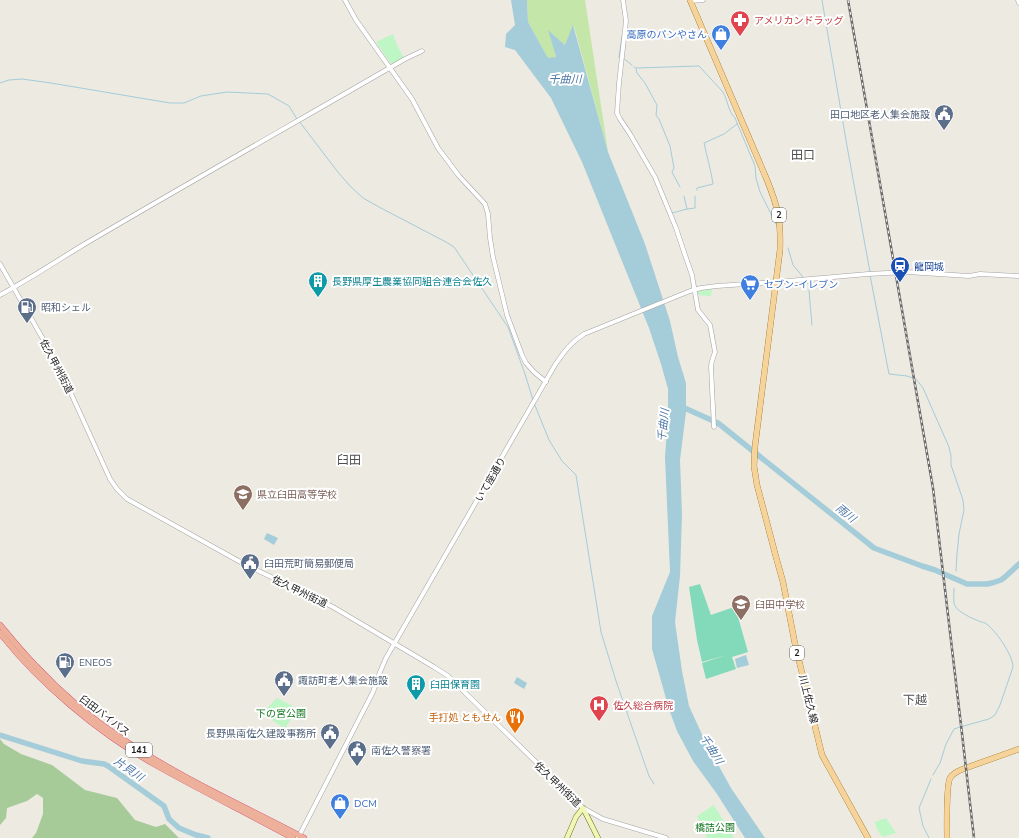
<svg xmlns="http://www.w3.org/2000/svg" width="1019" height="838" viewBox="0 0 1019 838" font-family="'Nunito Sans','Noto Sans JP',sans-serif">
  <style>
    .grass { fill: #c5e6a9 }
    .forest { fill: #a6cb98 }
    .park { fill: #bff6c5 }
    .pitch { fill: #82daba }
    .water { fill: #a4ccd9 }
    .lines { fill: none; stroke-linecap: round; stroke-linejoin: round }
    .stream { stroke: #a4ccd9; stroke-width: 1 }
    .river { stroke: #a4ccd9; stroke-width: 5.5 }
    .tertiary-casing { stroke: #a3a3a3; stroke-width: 5 }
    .secondary-casing { stroke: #5f6d09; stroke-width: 5.5 }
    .primary-casing { stroke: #8e6506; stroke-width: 6 }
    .trunk-casing { stroke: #cf2b5e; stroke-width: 6 }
    .tertiary { stroke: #fff; stroke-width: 4 }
    .secondary { stroke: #f1f6b7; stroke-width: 4.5 }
    .primary { stroke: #f7d39c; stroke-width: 5.5 }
    .trunk { stroke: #ecb09b; stroke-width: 5.5 }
    .rail-casing { stroke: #6a6a6a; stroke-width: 2.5 }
    .rail { stroke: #fff; stroke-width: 1; stroke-dasharray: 3; stroke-linecap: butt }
    .labels { text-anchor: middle; stroke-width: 4; stroke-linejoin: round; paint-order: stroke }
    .shield { fill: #fff; stroke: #606060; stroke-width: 1 }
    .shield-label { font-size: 9px; font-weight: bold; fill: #1c1c1c }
    .health-label { font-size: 10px; fill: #be3a42; stroke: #fff; text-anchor: start }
    .shop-label { font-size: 10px; fill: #366cbe; stroke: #fff; text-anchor: start }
    .service-label { font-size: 10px; fill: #4e5e75; stroke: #fff; text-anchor: start }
    .transit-label { font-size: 10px; fill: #164399; stroke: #fff; text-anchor: start }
    .culture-label { font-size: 10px; fill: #0d838f; stroke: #fff; text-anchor: start }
    .street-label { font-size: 10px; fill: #1c1c1c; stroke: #fff }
    .education-label { font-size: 10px; fill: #785e54; stroke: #fff; text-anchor: start }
    .park-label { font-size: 10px; fill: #10741b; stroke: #fff }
    .food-label { font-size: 10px; fill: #c56008; stroke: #fff; text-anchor: end }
    .water-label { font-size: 11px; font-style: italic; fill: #4d77a7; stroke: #fff }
    .quarter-label { font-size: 12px; fill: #4f4f4f; stroke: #fff }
  </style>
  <rect width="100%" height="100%" fill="#edeae2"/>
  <!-- grass -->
  <polygon class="grass" points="527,0 585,0 608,152 574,26 565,45 549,31 556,58 548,58 528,22"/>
  <!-- forest -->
  <polygon class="forest" points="0,739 4,744 21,754 52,765 85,790 117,798 135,820 156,827 165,824 179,838 32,838 36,833 43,814 43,798 37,794 27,801 7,808 6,818 0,825"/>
  <!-- park -->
  <g class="park">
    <polygon points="393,34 397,45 404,58 392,65 376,42"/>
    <polygon points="712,289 711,296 698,295 698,291"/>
    <polygon points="277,698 297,708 285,729 262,713"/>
    <polygon points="714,805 734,838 707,838 697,816"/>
    <path d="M886 818 896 833 883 837C878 832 876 829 875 822Z"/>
  </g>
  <!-- pitch -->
  <polygon class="pitch" points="700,584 711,615 731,608 736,610 748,652 732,657 736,669 706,679 702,663 726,655 702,662 697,640 689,587"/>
  <!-- water -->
  <g class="water">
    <polygon points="511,0 527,0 528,22 548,58 556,57 548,30 565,45 573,25 608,152 645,244 670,321 678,357 686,383 686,412 680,460 682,514 680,576 675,622 682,671 689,706 705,741 731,788 765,838 745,838 717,794 693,761 677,731 669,709 652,649 652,616 670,572 665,457 668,418 668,389 661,364 649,328 582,162 551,98 515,50 505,47 506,34 515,25"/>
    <polygon points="267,533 278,538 274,545 264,539"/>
    <polygon points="746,655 749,665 737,668 735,659"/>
    <polygon points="517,677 527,683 524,689 514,683"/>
  </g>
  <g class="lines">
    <!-- stream -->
    <g class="stream">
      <polyline points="822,0 847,146 870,272"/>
      <polyline points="619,57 622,37"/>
      <polyline points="623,58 632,65"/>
      <path d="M634 67 636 68 699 66 723 92C728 101 728 111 735 118L755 166 756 178 760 192 776 224"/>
      <polyline points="636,69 637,73 645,83 657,105 656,115 659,119 670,146 674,168 672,172 680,187"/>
      <polyline points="0,83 9,80 22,79 51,83 170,103 184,103 201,96 227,92 268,94 289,106 297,119"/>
      <polyline points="299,121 337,171 350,186 363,198 379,207 446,242 454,247 508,327 525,374 533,400"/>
      <path d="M697 190V188L713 184C711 170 707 157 704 143L724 134 737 124"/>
      <polyline points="687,209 695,208 695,196"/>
      <polyline points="672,213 687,209 684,196"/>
      <polyline points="788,248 793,265 803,277"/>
      <polyline points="870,275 889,374 907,376 916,379 923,388 949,447 951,456 951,465 963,500 964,510 959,534 957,554 956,571"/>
      <path d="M804 281 806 283 809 284C809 298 811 311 812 325"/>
      <polyline points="534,403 549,440 562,461 576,475 601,632 616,681 649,776 654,784"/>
      <path d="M933 775 940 763 946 744 954 729 960 727 989 719 995 715 1000 705 1013 667C1013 655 995 629 985 623 983 622 980 622 979 621 973 619 958 612 955 606 953 602 954 593 954 588"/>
      <polyline points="929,838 923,826 919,808 931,779"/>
    </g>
    <!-- river -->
    <g class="river">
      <polyline points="680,406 718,423 874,548 922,566 935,570 967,584 987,584 992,583 1001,580 1005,577 1019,564"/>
      <polyline points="0,735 82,761 104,764 108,766 164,806 169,819 179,828 196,835 208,838"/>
    </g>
    <!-- tertiary casing -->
    <g class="tertiary-casing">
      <g id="tertiary">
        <polyline points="345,0 356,20 412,99 438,148 459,176 485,204 488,214 490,238 493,257 507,315 522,355 526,363 534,372 546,382"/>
        <polyline points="623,0 626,21 619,83 617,113 620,119 630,134 655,177 676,228 684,252 692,275 698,310 710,325 715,352 712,361 711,366 712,388 714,427"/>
        <polyline points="1018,0 1019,3"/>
        <polyline points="691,1 703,0"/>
        <polyline points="0,264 59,367 110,479 117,489 127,499 244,564 333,607 434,667 448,676 583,808 603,819 666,838"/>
        <path d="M0 295C28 280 55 262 83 245 190 182 298 121 405 59L422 51"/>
        <path d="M298 838 373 692 380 672 386 658 555 365C564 352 570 343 584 334L690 291 701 288 717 286 776 282 868 274 907 272 969 276 980 274 1019 276"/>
      </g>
    </g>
    <!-- secondary casing -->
    <g class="secondary-casing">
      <polyline id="secondary" points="567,838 576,817 583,808 598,838"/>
    </g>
    <!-- primary casing -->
    <g class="primary-casing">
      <g id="primary">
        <path d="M690 0 767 180C778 207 781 221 780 250L755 446 754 466 757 485 776 557 783 582 795 644 822 755 868 838"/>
        <path d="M947 838C947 826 946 786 950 778 953 773 958 771 963 769L1019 749"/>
      </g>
    </g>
    <!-- trunk casing -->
    <g class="trunk-casing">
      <g id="trunk">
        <path d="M0 625C12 639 23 653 36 666 62 694 92 719 124 740 180 778 244 806 304 838"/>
        <path d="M0 633C39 683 99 733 154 764 200 790 247 813 293 838"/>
      </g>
    </g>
    <!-- tertiary -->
    <use href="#tertiary" class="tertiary"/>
    <!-- secondary -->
    <use href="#secondary" class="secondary"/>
    <!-- primary -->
    <use href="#primary" class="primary"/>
    <!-- trunk -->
    <use href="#trunk" class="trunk"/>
    <!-- rail casing -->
    <g class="rail-casing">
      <polyline id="rail" points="848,0 933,488 961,725 974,838"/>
    </g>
    <!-- rail -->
    <use href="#rail" class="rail"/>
  </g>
  <!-- icons -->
  <defs>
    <g id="pharmacy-pin" transform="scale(1)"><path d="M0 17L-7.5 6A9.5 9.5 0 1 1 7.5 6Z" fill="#e0444e" stroke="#fff"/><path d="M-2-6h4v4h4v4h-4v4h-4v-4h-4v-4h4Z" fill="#fff"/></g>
    <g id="shop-pin" transform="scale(1)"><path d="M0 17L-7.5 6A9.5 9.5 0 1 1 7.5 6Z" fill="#3f7fe0" stroke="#fff"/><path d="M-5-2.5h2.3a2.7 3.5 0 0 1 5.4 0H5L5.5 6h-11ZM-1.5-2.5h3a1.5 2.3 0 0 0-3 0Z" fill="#fff"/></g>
    <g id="civic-pin" transform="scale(1)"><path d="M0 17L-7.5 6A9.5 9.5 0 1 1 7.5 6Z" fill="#5c6f8a" stroke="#fff"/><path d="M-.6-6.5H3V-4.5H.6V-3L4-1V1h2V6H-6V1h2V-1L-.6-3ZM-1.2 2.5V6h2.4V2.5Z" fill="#fff"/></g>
    <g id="station-pin" transform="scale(1)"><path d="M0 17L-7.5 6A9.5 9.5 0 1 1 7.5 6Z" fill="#1a4fb4" stroke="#fff"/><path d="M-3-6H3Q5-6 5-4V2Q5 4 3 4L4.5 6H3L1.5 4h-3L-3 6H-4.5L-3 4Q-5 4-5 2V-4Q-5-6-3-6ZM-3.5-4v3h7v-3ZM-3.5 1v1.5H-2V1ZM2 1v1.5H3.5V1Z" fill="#fff"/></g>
    <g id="building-pin" transform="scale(1)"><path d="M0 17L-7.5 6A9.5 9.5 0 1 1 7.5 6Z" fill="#0f9aa8" stroke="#fff"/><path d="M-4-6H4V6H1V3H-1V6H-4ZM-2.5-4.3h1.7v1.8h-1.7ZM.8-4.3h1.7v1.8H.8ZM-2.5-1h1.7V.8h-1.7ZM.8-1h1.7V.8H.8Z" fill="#fff"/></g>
    <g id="supermarket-pin" transform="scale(1)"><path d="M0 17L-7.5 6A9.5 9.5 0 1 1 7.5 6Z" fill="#3f7fe0" stroke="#fff"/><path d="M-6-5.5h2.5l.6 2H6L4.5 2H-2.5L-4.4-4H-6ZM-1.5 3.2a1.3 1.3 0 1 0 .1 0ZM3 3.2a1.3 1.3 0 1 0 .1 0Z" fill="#fff"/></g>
    <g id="fuel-pin" transform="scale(1)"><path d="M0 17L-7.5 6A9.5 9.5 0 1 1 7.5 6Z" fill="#5c6f8a" stroke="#fff"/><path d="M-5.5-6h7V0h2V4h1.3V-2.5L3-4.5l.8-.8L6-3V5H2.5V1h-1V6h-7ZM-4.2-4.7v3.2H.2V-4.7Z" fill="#fff"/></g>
    <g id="school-pin" transform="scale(1)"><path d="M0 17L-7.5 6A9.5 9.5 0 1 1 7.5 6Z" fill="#8d6e63" stroke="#fff"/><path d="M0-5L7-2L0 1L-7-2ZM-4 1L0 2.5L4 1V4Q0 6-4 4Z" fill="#fff"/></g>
    <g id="hospital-pin" transform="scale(1)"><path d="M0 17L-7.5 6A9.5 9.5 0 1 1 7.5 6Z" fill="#e0444e" stroke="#fff"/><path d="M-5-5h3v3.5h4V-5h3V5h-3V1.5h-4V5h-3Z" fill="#fff"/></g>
    <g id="restaurant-pin" transform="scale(1)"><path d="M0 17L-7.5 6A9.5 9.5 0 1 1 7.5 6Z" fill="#e8710a" stroke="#fff"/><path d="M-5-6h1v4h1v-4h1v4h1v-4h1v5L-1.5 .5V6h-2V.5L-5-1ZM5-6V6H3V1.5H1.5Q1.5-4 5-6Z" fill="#fff"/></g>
  </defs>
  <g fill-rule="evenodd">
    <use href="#pharmacy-pin" x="740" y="20"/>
    <use href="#shop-pin" x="721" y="34"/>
    <use href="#civic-pin" x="944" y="114"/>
    <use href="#station-pin" x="900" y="266"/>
    <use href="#building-pin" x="318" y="281"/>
    <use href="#supermarket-pin" x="750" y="284"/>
    <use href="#fuel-pin" x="27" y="307"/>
    <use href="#school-pin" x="243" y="494"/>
    <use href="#civic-pin" x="250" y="563"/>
    <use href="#school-pin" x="741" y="604"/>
    <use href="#fuel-pin" x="65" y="662"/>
    <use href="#civic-pin" x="284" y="680"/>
    <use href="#building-pin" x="416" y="684"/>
    <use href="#hospital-pin" x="599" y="705"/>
    <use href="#restaurant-pin" x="515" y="717"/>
    <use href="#civic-pin" x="330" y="733"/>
    <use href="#civic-pin" x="357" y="750"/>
    <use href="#shop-pin" x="340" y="803"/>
  </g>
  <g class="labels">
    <!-- shield labels -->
    <g class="shield">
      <rect x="772" y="208" width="14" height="14" rx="3"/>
      <rect x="790" y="646" width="14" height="14" rx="3"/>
      <rect x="126" y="743" width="26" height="14" rx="3"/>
    </g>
    <g class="shield-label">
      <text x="779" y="218">2</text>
      <text x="797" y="656">2</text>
      <text x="139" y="753">141</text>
    </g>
    <!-- health labels -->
    <g class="health-label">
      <text x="754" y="24">アメリカンドラッグ</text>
      <text x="613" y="709">佐久総合病院</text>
    </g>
    <!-- shop labels -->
    <g class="shop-label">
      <text x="707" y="38" text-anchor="end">高原のパンやさん</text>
      <text x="764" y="288">セブン-イレブン</text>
      <text x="354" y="807">DCM</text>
    </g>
    <!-- service labels -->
    <g class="service-label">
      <text x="930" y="118" text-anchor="end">田口地区老人集会施設</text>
      <text x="41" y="311">昭和シェル</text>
      <text x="264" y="567">臼田荒町簡易郵便局</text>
      <text x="79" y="666">ENEOS</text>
      <text x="298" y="684">諏訪町老人集会施設</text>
      <text x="316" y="737" text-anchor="end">長野県南佐久建設事務所</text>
      <text x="371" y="754">南佐久警察署</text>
    </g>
    <!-- transit labels -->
    <g class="transit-label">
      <text x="914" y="270">龍岡城</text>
    </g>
    <!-- culture labels -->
    <g class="culture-label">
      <text x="332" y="285">長野県厚生農業協同組合連合会佐久</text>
      <text x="430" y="688">臼田保育園</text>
    </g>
    <!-- street labels -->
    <g class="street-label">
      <text transform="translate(57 366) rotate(62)" y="4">佐久甲州街道</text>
      <text transform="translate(490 479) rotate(-60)" y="4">いて座通り</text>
      <text transform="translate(300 591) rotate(26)" y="4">佐久甲州街道</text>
      <text transform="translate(809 699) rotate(76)" y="4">川上佐久線</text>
      <text transform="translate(105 715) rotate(37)" y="4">臼田バイパス</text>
      <text transform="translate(558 784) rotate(44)" y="4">佐久甲州街道</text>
    </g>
    <!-- education labels -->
    <g class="education-label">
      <text x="257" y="498">県立臼田高等学校</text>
      <text x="755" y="608">臼田中学校</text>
    </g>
    <!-- park labels -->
    <g class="park-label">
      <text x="281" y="717">下の宮公園</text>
      <text x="715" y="831">橋詰公園</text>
    </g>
    <!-- food labels -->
    <g class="food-label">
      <text x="501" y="721">手打処 ともせん</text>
    </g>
    <!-- water labels -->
    <g class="water-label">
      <text x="565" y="83">千曲川</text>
      <text transform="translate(663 425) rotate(-84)" y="4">千曲川</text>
      <text transform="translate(846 513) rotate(39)" y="4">雨川</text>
      <text transform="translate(712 749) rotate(58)" y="4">千曲川</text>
      <text transform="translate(129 769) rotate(34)" y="4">片貝川</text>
    </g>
    <!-- quarter labels -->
    <g class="quarter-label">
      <text x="803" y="159">田口</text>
      <text x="349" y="464">臼田</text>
      <text x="915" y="704">下越</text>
    </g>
  </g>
</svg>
